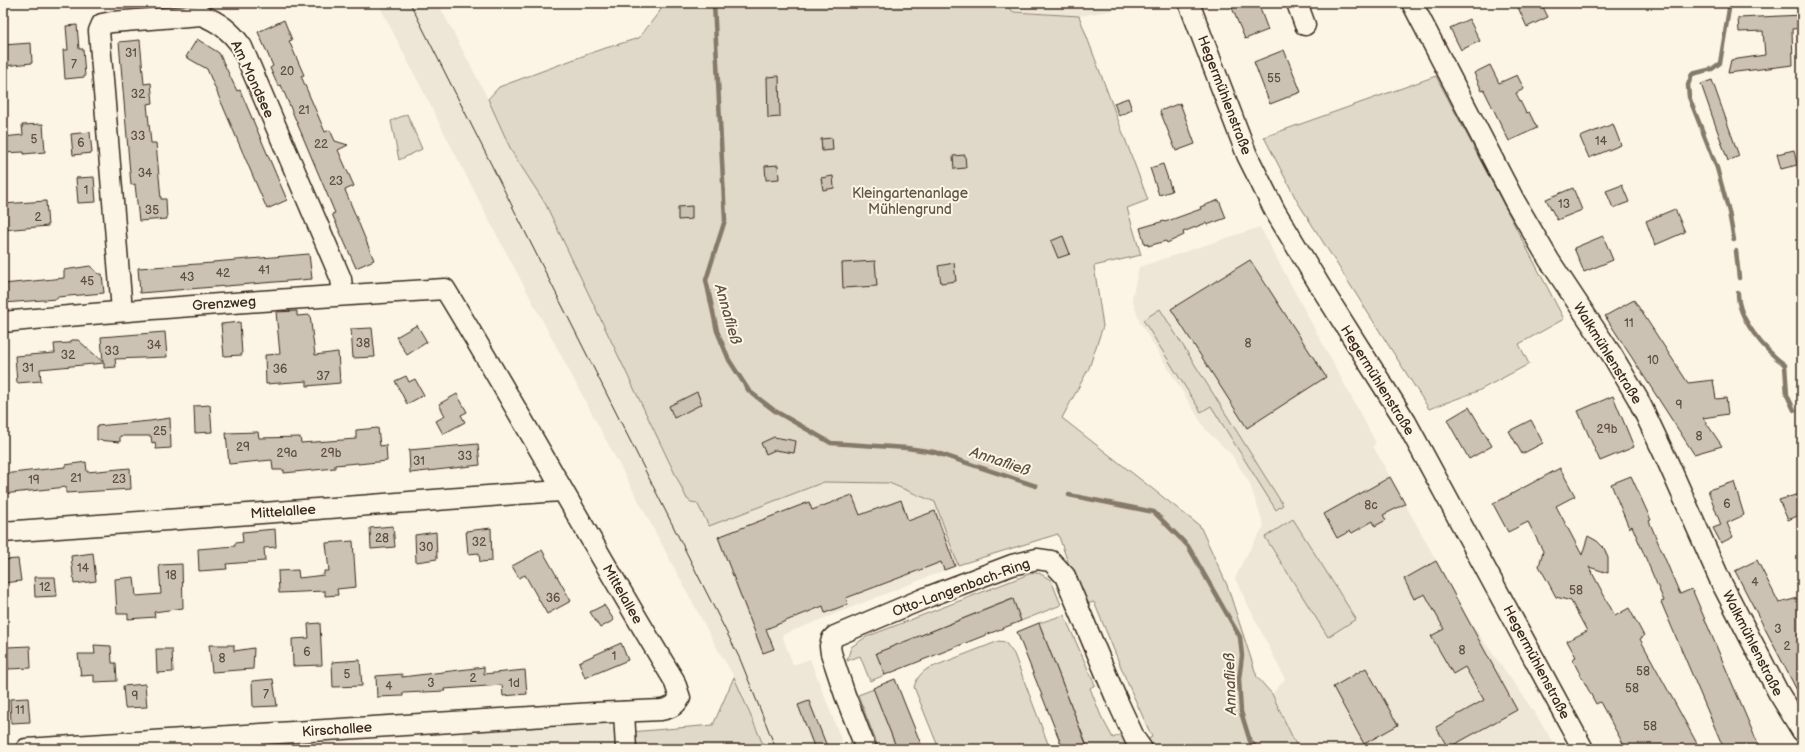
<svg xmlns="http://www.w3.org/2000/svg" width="1805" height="752" viewBox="0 0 1805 752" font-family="'Balsamiq Sans',sans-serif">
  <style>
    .built { fill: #eee6d6 }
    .green { fill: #e0d8c8; stroke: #8e8173 }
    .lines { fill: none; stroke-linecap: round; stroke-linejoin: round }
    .stream { stroke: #85796b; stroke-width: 4.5 }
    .building { fill: #ccc2b3; stroke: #3b2a1e }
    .minor-casing { stroke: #3b2a1e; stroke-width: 23 }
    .minor { stroke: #fcf5e5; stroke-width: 20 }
    .tram { stroke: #3b2a1e; stroke-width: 1 }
    .labels { text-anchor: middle; stroke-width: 4; stroke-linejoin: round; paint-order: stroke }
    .number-label { font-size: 12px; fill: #5f5043 }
    .street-label { font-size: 14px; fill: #3b2a1e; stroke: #fcf5e5 }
    .park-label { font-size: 14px; fill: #645648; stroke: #fcf5e5 }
    .water-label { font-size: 15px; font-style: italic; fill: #605144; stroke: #fcf5e5 }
  </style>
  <rect width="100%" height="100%" fill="#fcf5e5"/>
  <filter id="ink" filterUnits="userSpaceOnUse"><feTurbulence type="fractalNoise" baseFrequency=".025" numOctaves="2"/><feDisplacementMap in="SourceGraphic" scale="8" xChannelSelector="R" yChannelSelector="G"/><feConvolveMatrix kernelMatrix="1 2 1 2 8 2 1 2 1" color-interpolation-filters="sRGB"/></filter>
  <g filter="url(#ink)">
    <!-- built -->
    <g class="built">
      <polygon points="378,3 438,3 488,99 512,151 545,203 687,499 697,502 709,526 824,482 889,483 935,502 958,565 782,635 793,665 810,659 845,749 765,749 734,677 717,648 491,224"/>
      <polygon points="1002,3 1156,3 1079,16 1014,11"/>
      <polygon points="1260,227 1376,443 1373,446 1472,625 1522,694 1554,743 1541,749 1298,749 1272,694 1285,679 1235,579 1243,561 1264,526 1249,482 1231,454 1206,430 1140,323 1132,298 1139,267"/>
      <polygon points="603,722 613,727 621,737 622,749 464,749 463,730"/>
    </g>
    <!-- green -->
    <g class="green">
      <polygon points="666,3 1002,3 1014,12 1079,16 1148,200 1127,208 1141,255 1094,266 1103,326 1089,368 1062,418 1200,526 1227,585 1257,677 1272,694 1298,749 1150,749 1145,741 1152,737 1128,684 1094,602 1083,605 1058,534 958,565 935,502 889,483 824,482 709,526 697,503 691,502 687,499 545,203 512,152 488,99 499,87 599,50 639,38"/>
      <polygon points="1436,76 1564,319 1519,344 1529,364 1478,391 1429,409 1297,201 1264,137"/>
      <polygon points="407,114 422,149 399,160 391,121"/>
      <polygon points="1160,309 1283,505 1276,510 1211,406 1201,412 1143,320"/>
      <polygon points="1293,519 1356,619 1328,637 1265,537"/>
      <polygon points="1039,573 1051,580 1061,605 1021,621 1012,599 877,653 885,675 870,681 860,656 847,661 851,647 866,637 1029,574"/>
      <polygon points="1064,615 1095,685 1090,688 1101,716 1113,738 1121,734 1129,746 1122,749 1088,749 1039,623"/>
      <path d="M999 641 1005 642 1014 654 1050 749H939L914 687C917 678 920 674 927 669Z"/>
      <polygon points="734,677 765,749 630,749 630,732 713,725"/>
      <polygon points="874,689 897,749 879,749 858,695"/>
    </g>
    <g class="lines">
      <!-- stream -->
      <g class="stream">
        <polyline points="714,3 725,220 706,280 717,331 729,360 749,391 775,411 831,443 907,448 934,452 1036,486"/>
        <polyline points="1730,3 1720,63 1712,69 1692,74 1688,85 1689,97 1717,168 1729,212 1734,240"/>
        <polyline points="1736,251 1739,278"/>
        <path d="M1738 293C1738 320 1765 350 1785 365L1787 395 1794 410"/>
        <polyline points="1069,495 1154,512 1188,546 1240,637 1242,656 1239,679 1241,712 1250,741 1257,749"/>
      </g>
    </g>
    <!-- building -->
    <g class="building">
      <polygon points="1230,3 1258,3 1268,30 1245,39"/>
      <polygon points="1516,3 1541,3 1548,17 1527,27"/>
      <polygon points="1802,15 1802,28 1792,29 1793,65 1728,73 1731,60 1765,55 1763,31 1739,32 1738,18"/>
      <polygon points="1469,19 1480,41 1461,50 1450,28"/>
      <polygon points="284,20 292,40 289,41 304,75 301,76 325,132 330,130 335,141 348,145 338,150 354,186 345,190 374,260 356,268 332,214 335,213 281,85 278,86 270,68 273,66 258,32"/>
      <polygon points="77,25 79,49 83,49 85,77 65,79 63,50 68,50 66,26"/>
      <polygon points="197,39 219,53 237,91 240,90 287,200 267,209 207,69 186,57"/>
      <polygon points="140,40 144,84 151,83 153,103 147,104 151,143 156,143 161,199 166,199 167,219 139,221 135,184 131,185 119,42"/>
      <polygon points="31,43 32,63 4,66 3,45"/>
      <polygon points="1284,50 1301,92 1270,104 1254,62"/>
      <polygon points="1490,65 1499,83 1517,75 1524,89 1516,93 1526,113 1529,112 1537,128 1509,141 1484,90 1482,91 1474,73"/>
      <polygon points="779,76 780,117 768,118 767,77"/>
      <polygon points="1712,80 1739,156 1728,161 1701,84"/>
      <polygon points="1128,98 1132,110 1119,116 1114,103"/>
      <polygon points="1180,103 1195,144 1176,151 1160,111"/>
      <polygon points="43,124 45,152 24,154 24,152 3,153 3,137 23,135 22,125"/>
      <polygon points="1613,124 1621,145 1589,158 1580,137"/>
      <polygon points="90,132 92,153 73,155 71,134"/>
      <polygon points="832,138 833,150 822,151 821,139"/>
      <polygon points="1794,150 1797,165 1781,169 1777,154"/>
      <polygon points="965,155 966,168 954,169 953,156"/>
      <polygon points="1163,164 1172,191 1159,195 1150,168"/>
      <polygon points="778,165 779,179 766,180 765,166"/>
      <polygon points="833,176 834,188 823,190 821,178"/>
      <polygon points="94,177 96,202 78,203 76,178"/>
      <polygon points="1622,185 1629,202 1613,208 1606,191"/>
      <polygon points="1573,188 1582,210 1557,220 1546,199"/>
      <polygon points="1219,200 1226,218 1207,225 1206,223 1183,232 1184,235 1167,243 1166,241 1148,246 1148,244 1145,245 1140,228 1164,221 1165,222 1201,209 1200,207"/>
      <polygon points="46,201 48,226 3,230 3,204"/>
      <polygon points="692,206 692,219 678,220 678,207"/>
      <polygon points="1675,209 1685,232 1655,245 1646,221"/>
      <polygon points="1063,236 1070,254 1058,258 1051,241"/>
      <polygon points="1603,236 1613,260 1584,272 1574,248"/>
      <polygon points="309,254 312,279 140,293 138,268 213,263 213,262"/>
      <polygon points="1250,260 1326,377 1247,428 1171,309"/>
      <polygon points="875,261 877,286 843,288 842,263"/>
      <polygon points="954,263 956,281 941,283 938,266"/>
      <polygon points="90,266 99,274 102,274 104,293 57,297 57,299 3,303 3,284 64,278 64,270"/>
      <polygon points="1634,300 1688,383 1713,380 1716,399 1726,398 1728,414 1703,418 1722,446 1694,454 1605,316"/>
      <polygon points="297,311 297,316 310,315 315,355 338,352 340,383 307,386 307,381 266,384 265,355 280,354 276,312"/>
      <polygon points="240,322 242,355 224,356 221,324"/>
      <polygon points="417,325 427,342 407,355 396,337"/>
      <polygon points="372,328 375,357 353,358 351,329"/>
      <polygon points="165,332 167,357 115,359 116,367 104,368 104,363 40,369 41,381 17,383 15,356 55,353 54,344 70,343 72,340 78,340 103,362 101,337"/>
      <polygon points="406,376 409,382 415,379 424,395 407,404 395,381"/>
      <polygon points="697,392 702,404 674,418 669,406"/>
      <polygon points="457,394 467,412 461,415 465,422 443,434 436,421 445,416 439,404"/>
      <polygon points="1613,396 1634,447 1600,461 1578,411"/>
      <polygon points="210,405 212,432 195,433 194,406"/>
      <polygon points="1469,407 1492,446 1469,459 1447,420"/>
      <polygon points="170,418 171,448 156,449 155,442 152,443 151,436 120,436 120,442 97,440 97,426 150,421"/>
      <polygon points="1531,420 1543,443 1522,454 1509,431"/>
      <polygon points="378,428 380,446 386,445 387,461 358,464 358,463 335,465 335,468 284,473 284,470 273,470 272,460 229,464 226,433 258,432 259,438 300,437 301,443 356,439 356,430"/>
      <polygon points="774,437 796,441 794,453 775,450 766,454 761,443"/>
      <polygon points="478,444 480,465 410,473 409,450"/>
      <polygon points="86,462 87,472 130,468 131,489 66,493 66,487 3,494 3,474 65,467 65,465"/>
      <polygon points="1560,468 1575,496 1556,506 1582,555 1588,536 1597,541 1604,548 1608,558 1608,573 1589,567 1615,616 1629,608 1644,636 1640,639 1700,749 1626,749 1600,702 1596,704 1572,659 1576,657 1567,641 1587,631 1571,601 1556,597 1548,582 1539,566 1543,551 1528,522 1508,532 1493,504"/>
      <polygon points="1631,476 1651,520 1649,521 1680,594 1692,589 1760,749 1724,749 1661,602 1664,601 1632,526 1629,528 1611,484"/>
      <polygon points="1390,477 1405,504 1383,515 1386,520 1375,526 1373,521 1352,533 1350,531 1337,538 1324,514"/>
      <polygon points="1734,482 1744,515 1727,523 1733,537 1721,543 1713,528 1721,525 1708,490"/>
      <polygon points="1802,493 1802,514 1788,520 1779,500"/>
      <polygon points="852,495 860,515 901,500 908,521 935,511 955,566 944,570 941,562 846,598 848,604 825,613 823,606 766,629 774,649 763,653 718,537 809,502 812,510"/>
      <polygon points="393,526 395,547 371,549 370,528"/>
      <polygon points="491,528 492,561 480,562 479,553 468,554 466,531"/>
      <polygon points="275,529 276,547 264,548 265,561 226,564 227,569 199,571 198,549 235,546 235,543 243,542 242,532"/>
      <polygon points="436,532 437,559 416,562 415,535"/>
      <polygon points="353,541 356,587 337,589 338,595 325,596 325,591 279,593 278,571 298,570 299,578 324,575 324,571 329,571 326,543"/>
      <polygon points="542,550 571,601 547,614 525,575 519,578 512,566"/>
      <polygon points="93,553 96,581 74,584 71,556"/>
      <polygon points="18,559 21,581 3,583 3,560"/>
      <polygon points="1757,560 1779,603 1802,597 1802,700 1735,571"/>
      <polygon points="1436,561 1517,710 1448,748 1436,727 1484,700 1465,667 1453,674 1431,636 1444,629 1425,594 1414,599 1404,579"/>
      <polygon points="182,564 183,608 154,612 155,617 128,619 128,614 117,614 115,579 134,577 136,596 161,594 159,565"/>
      <polygon points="34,577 55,577 57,596 35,597"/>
      <polygon points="1013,599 1021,621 885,675 876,653"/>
      <polygon points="604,605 614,620 600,628 590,612"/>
      <polygon points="320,623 322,665 293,666 292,639 309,638 308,624"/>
      <polygon points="1039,623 1088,749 1063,749 1024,650 1017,632"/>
      <polygon points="621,643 628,660 585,678 579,662"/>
      <polygon points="94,645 111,646 112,663 116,663 117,681 94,682 94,675 81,676 78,654 95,654"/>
      <polygon points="209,645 234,645 234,651 254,648 253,669 212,672"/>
      <polygon points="30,646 31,668 8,669 7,647"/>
      <polygon points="156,649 172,649 173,672 157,673"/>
      <polygon points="360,660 362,686 333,687 332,662"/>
      <polygon points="484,667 484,674 525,670 527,694 503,696 502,685 444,689 445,691 403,693 403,696 377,697 376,676 402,674 402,677"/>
      <polygon points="1366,668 1398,725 1364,744 1333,687"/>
      <polygon points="273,679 277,706 253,707 252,681"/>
      <polygon points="895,679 904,702 923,749 897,749 873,688"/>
      <polygon points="145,684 147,707 125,708 123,686"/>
      <polygon points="28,698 30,722 11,723 10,699"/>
      <polygon points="809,701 828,749 815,749 798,705"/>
    </g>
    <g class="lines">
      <!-- minor casing -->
      <g class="minor-casing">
        <g id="minor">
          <polyline points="1189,3 1247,155 1275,211 1322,289 1406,422 1583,749"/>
          <polyline points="1297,3 1305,25"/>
          <polyline points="1412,3 1514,200 1549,260 1612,355 1638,399 1666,458 1721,582 1778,692 1802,731"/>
          <path d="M122 311 99 31 102 24 112 22 201 15C219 22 231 31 242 47L341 279 343 294"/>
          <path d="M3 322C150 308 297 298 445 289 524 418 595 551 674 680L680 698C675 706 671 708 661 710L594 713 26 749"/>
          <path d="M3 532C108 524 213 517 317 509 399 503 481 496 562 491"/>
          <polyline points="624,712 626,749"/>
          <polyline points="866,749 845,695 831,653 830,646 832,639 835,636 930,596 1012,565 1037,559 1051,561 1065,576 1116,698 1135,739 1142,749"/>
        </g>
      </g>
      <!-- minor -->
      <use href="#minor" class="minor"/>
      <!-- tram -->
      <polyline class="tram" points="410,3 740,659 776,749"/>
    </g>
  </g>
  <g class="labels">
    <!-- number labels -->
    <g class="number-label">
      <text x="131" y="57">31</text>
      <text x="74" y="68">7</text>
      <text x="287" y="75">20</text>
      <text x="1274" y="82">55</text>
      <text x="138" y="98">32</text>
      <text x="304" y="114">21</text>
      <text x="138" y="140">33</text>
      <text x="34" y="143">5</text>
      <text x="1601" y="145">14</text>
      <text x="81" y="147">6</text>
      <text x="321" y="148">22</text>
      <text x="145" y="177">34</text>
      <text x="336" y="185">23</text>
      <text x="86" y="194">1</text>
      <text x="1564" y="208">13</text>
      <text x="152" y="214">35</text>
      <text x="38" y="221">2</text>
      <text x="264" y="274">41</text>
      <text x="223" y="277">42</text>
      <text x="187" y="281">43</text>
      <text x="87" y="285">45</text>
      <text x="1629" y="327">11</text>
      <text x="363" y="347">38</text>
      <text x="1248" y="347">8</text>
      <text x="154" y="349">34</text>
      <text x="112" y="355">33</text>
      <text x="68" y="359">32</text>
      <text x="1653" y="364">10</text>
      <text x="28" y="372">31</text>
      <text x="280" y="373">36</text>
      <text x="323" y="380">37</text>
      <text x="1679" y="409">9</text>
      <text x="1607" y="433">29b</text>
      <text x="160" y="435">25</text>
      <text x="1699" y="440">8</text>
      <text x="243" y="451">29</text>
      <text x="287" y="457">29a</text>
      <text x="331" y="457">29b</text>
      <text x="465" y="460">33</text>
      <text x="419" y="465">31</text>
      <text x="76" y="482">21</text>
      <text x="119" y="483">23</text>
      <text x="34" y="484">19</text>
      <text x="1727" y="508">6</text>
      <text x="1371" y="509">8c</text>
      <text x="382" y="542">28</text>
      <text x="479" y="546">32</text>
      <text x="426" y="551">30</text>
      <text x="83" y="572">14</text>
      <text x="171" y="579">18</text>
      <text x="1755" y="586">4</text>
      <text x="45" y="591">12</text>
      <text x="1576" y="594">58</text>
      <text x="553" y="602">36</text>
      <text x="1778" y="633">3</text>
      <text x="1787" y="650">2</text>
      <text x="1462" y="654">8</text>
      <text x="307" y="656">6</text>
      <text x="614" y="660">1</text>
      <text x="222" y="662">8</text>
      <text x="1643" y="675">58</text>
      <text x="347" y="678">5</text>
      <text x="473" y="682">2</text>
      <text x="431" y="687">3</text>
      <text x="514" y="687">1d</text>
      <text x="389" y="690">4</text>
      <text x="1632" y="692">58</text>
      <text x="266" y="698">7</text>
      <text x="135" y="700">9</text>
      <text x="20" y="714">11</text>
      <text x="1650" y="730">58</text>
    </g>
    <!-- street labels -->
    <g class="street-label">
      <text transform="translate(253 79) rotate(65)" y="5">Am Mondsee</text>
      <text transform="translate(1225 95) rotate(69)" y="5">Hegermühlenstraße</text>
      <text transform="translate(224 303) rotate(-4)" y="5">Grenzweg</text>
      <text transform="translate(1608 353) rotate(58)" y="5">Walkmühlenstraße</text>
      <text transform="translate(1378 380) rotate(58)" y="5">Hegermühlenstraße</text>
      <text transform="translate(283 511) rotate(-4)" y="5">Mittelallee</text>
      <text transform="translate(961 587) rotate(-20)" y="5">Otto-Langenbach-Ring</text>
      <text transform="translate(623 594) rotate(60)" y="5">Mittelallee</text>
      <text transform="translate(1753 643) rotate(63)" y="5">Walkmühlenstraße</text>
      <text transform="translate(1537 662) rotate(62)" y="5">Hegermühlenstraße</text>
      <text transform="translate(337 729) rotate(-4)" y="5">Kirschallee</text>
    </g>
    <!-- park labels -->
    <g class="park-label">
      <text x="910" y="198">Kleingartenanlage<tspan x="910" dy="16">Mühlengrund</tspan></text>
    </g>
    <!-- water labels -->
    <g class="water-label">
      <text transform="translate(728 314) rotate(74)" y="5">Annafließ</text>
      <text transform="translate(1000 461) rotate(19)" y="5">Annafließ</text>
      <text transform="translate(1230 684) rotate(-92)" y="5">Annafließ</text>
    </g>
  </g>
  <!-- margin -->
  <rect width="1805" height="752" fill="none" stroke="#fcf5e5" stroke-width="16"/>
  <rect x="8" y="8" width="1789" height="736" fill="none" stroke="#3b2a1e" stroke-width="1.5" filter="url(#ink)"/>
</svg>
